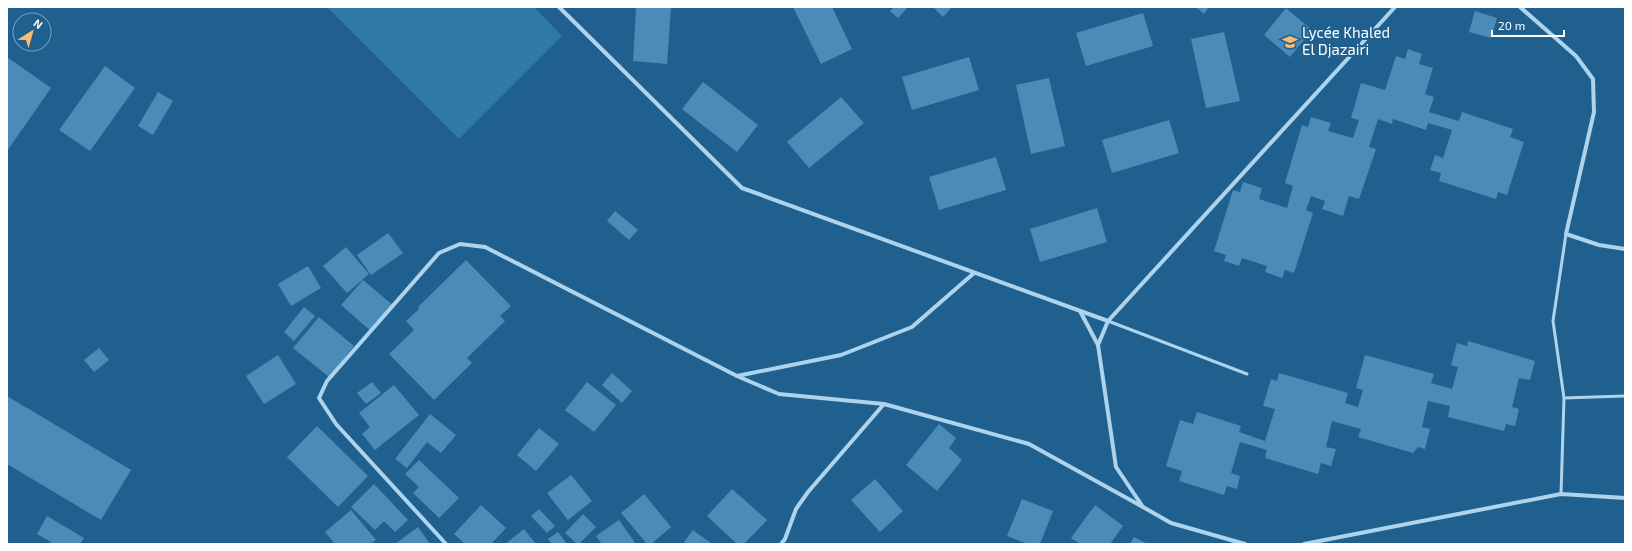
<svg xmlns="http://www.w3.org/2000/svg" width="1632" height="551" viewBox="0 0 1632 551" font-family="'Exo 2',sans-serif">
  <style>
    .green { fill: #2f79a9 }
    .building { fill: #4b8bb7 }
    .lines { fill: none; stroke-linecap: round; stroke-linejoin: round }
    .lane { stroke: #add3ed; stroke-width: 3 }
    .street { stroke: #add3ed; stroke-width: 4 }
    .labels { text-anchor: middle; stroke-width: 4; stroke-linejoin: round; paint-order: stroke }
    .poi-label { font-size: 15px; fill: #fff; stroke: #1f608e; text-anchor: start }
  </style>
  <rect width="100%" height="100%" fill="#1f608e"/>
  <!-- green -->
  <polygon class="green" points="327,7 534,7 562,36 459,139"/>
  <!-- building -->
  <g class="building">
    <polygon points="636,7 671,7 667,64 633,61"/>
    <polygon points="793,7 832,7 852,49 821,64"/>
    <polygon points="894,7 908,7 898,18 890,11"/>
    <polygon points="933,7 952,7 943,17"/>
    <polygon points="1196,7 1209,7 1204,14"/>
    <polygon points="1286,8 1312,30 1290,57 1264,35"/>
    <polygon points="1475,11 1497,18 1491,38 1469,32"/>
    <polygon points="1143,13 1153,46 1086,66 1076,33"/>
    <polygon points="1224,32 1240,101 1206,108 1191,39"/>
    <polygon points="1408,49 1422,54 1419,64 1433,68 1425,94 1434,97 1429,112 1459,121 1462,112 1513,129 1510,137 1524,142 1507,195 1498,192 1496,199 1439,181 1441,173 1430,170 1435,155 1443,158 1452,130 1428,123 1426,130 1393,119 1392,124 1378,119 1369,147 1376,149 1359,199 1349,196 1343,216 1322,209 1325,201 1311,196 1306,210 1313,213 1294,273 1285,270 1282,278 1265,272 1267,266 1242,258 1239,266 1224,261 1226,255 1214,251 1233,190 1240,192 1243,182 1262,188 1259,199 1287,208 1293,186 1285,183 1302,125 1308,127 1311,117 1331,123 1328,131 1353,138 1359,120 1351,118 1361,83 1385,90 1396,56 1405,59"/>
    <polygon points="7,57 51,88 7,151"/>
    <polygon points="969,57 979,90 912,110 902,77"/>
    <polygon points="105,66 135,88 90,151 59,130"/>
    <polygon points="1049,78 1065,146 1031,154 1016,85"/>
    <polygon points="703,82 758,125 737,152 682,109"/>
    <polygon points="158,92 173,101 153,135 138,126"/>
    <polygon points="841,97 864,123 809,168 787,142"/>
    <polygon points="1169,120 1179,153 1112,173 1102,140"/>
    <polygon points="996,157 1006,190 939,210 929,177"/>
    <polygon points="1097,208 1107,242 1040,262 1030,229"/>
    <polygon points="615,211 638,230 629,240 607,221"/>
    <polygon points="388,233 403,253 371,275 357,255"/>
    <polygon points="346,247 369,274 347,293 323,266"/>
    <polygon points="466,260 511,306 500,316 505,321 467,358 472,363 434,400 389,354 414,330 406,321 419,309 418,307"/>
    <polygon points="308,266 321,288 291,306 278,284"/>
    <polygon points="363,280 394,306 372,332 341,305"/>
    <polygon points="304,307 315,316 294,341 284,332"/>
    <polygon points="319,317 354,346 329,377 293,348"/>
    <polygon points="1468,341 1535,361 1530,380 1519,378 1512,407 1519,409 1515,426 1506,424 1504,431 1448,417 1450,406 1428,401 1422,427 1430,429 1425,449 1418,447 1413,453 1358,437 1361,429 1332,421 1326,447 1336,449 1331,466 1321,463 1318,474 1265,458 1267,450 1240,442 1231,473 1240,476 1237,489 1227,486 1224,495 1179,481 1182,471 1166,466 1180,420 1193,424 1197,412 1241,426 1239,432 1265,441 1275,409 1263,406 1271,379 1277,381 1279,373 1348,393 1345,403 1358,407 1363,390 1356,388 1365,355 1434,374 1431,383 1452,389 1458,367 1451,365 1457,343 1467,346"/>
    <polygon points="99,348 109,360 94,372 84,360"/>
    <polygon points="278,355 296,384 264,404 246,376"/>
    <polygon points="612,373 632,391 622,403 602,385"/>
    <polygon points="372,382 381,393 366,404 357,393"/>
    <polygon points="587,382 616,405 594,432 565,410"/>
    <polygon points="394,385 419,415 375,450 362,434 370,427 359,413"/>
    <polygon points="7,396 131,470 101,520 7,464"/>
    <polygon points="430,414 456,435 441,453 427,442 407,468 395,459"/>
    <polygon points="939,424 956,438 949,448 962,460 937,491 906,465"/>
    <polygon points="317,426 368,476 338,507 287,457"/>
    <polygon points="539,428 559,444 536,471 517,455"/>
    <polygon points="419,460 459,498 439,518 413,493 419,487 405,474"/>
    <polygon points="571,475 592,501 568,520 547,493"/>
    <polygon points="875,479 903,511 880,532 851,500"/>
    <polygon points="374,484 408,520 395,532 384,521 375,530 351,507"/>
    <polygon points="732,489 767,520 744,544 737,544 707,516"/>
    <polygon points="644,494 671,527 651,544 647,544 621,513"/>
    <polygon points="1022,499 1053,511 1040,544 1028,544 1007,536"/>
    <polygon points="481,505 506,528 491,544 465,544 454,534"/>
    <polygon points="1095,505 1123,526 1110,544 1080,544 1071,538"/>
    <polygon points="539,509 555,526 547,533 531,516"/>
    <polygon points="351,510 376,540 370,544 335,544 325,532"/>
    <polygon points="583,514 596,527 579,544 577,544 565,533"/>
    <polygon points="47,516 84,538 80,544 54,544 37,534"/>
    <polygon points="619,520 636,544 602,544 596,536"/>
    <polygon points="418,527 430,544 395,544"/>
    <polygon points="524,529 536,544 505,544"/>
    <polygon points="693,530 712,544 687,544 684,542"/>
    <polygon points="558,532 567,544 552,544 548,539"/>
    <polygon points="1134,537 1148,544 1130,544"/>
  </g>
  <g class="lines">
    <!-- lane -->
    <g class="lane">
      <polyline points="1108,321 1247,374"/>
      <polyline points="1564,398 1625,396"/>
      <polyline points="1561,494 1564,398 1553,321 1566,234"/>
    </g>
    <!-- street -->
    <g class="street">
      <polyline points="559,7 742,188 1108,321"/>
      <polyline points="1520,7 1576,56 1593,79 1594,112 1566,234 1599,245 1625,249"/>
      <polyline points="1080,311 1098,345"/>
      <polyline points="737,376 841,355 912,327 974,273"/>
      <polyline points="446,544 336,424 319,398 327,381 439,253 460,244 485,247 737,376 779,394 884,404 1029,444 1143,507"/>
      <polyline points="781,544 785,539 796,509 808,492 884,404"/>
      <polyline points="1245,544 1171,523 1143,507 1116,467 1098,345 1108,321 1395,7"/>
      <polyline points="1304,544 1561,494 1625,498"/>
    </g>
  </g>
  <!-- icons -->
  <defs>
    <g id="school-bare" transform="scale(1.2)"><path d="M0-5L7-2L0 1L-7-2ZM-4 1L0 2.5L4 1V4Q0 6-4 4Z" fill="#fbbd6d" stroke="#1f608e" stroke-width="2.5" paint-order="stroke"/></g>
  </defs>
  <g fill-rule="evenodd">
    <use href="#school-bare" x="1290" y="42"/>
  </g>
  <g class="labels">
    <!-- poi labels -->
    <g class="poi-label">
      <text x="1302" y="38">Lycée Khaled<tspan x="1302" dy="17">El Djazairi</tspan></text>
    </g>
  </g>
  <!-- border -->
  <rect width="1632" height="551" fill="none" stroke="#ffffff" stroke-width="16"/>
  <!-- north arrow -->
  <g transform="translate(32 32) rotate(37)"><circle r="19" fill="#1f608e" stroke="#79a0bb"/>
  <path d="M0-3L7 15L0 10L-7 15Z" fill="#fbbd6d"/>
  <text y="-6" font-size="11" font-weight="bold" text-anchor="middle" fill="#ffffff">N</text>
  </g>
  <!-- scale -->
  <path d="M1492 30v6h72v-6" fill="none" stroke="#ffffff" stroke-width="2"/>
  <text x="1498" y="30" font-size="12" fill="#ffffff" stroke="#1f608e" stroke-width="3" paint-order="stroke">20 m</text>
</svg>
